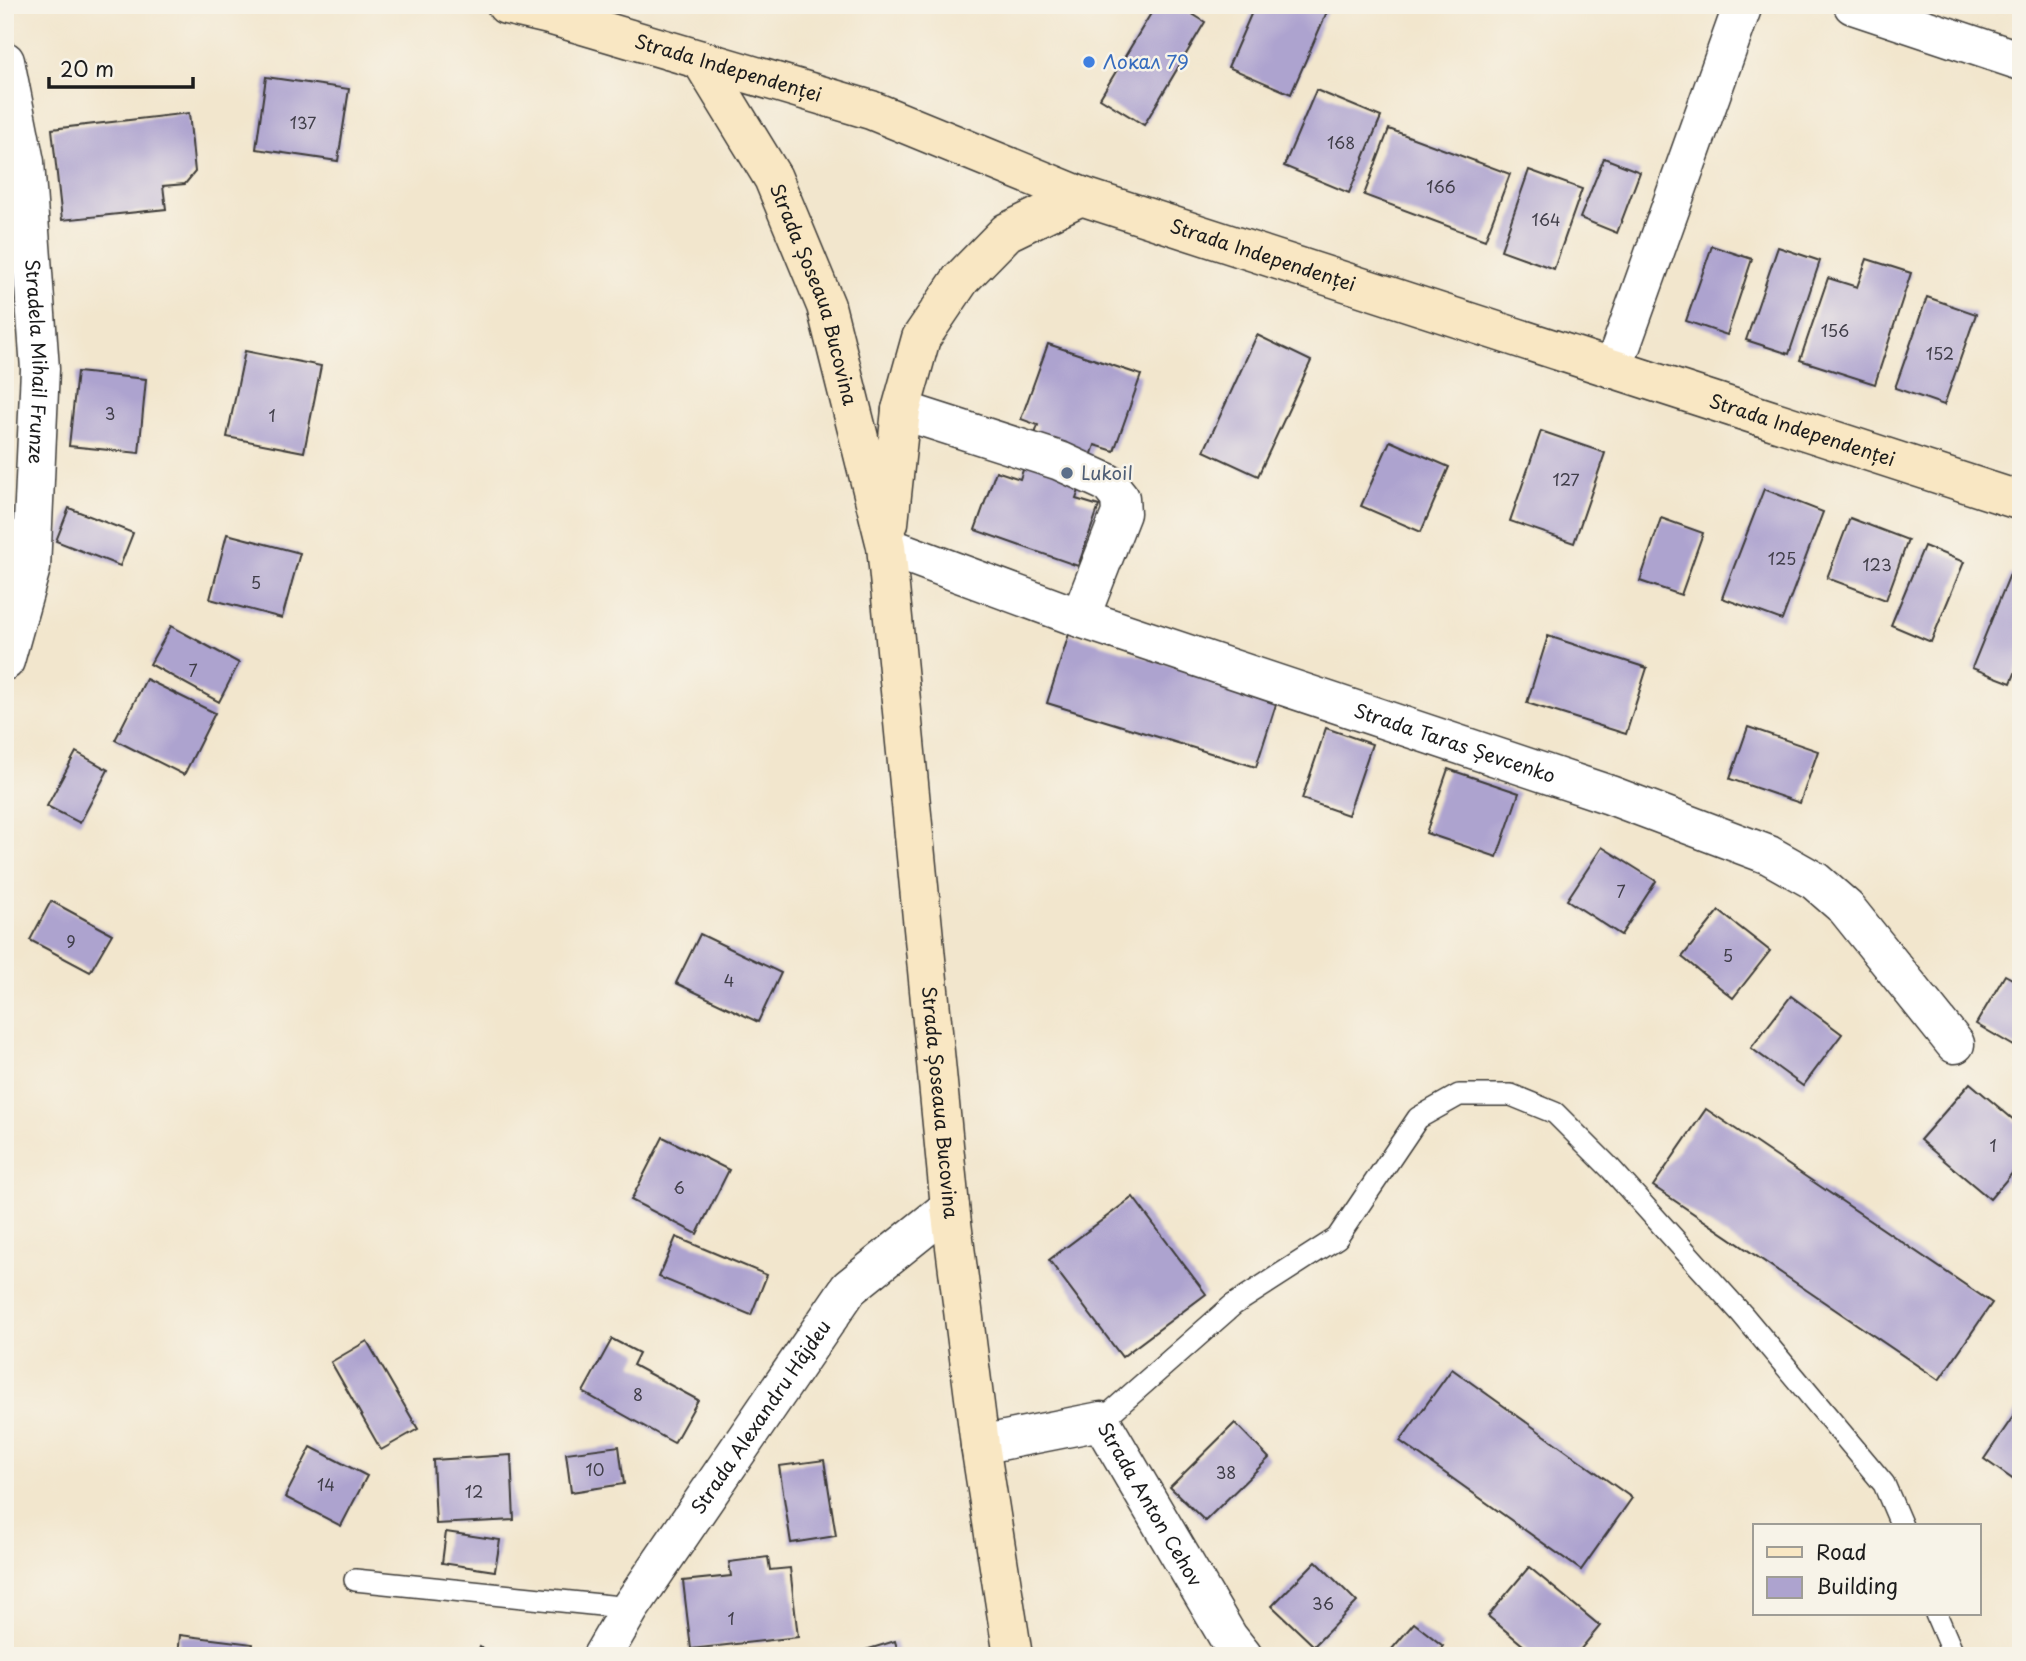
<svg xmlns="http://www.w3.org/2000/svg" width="2026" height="1661" viewBox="0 0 2026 1661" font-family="'Playpen Sans',sans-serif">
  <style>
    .building { fill: #ada3cf }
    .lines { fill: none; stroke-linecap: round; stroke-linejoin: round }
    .service-casing { stroke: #3c3a37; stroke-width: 24 }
    .minor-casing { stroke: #3c3a37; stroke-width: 41 }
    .secondary-casing { stroke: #3c3a37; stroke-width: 41 }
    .service { stroke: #fff; stroke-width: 21 }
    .minor { stroke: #fff; stroke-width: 38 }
    .secondary { stroke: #f9e7c3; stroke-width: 38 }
    .shop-dot { fill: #3f7fe0; stroke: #f7f3e8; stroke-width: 2.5 }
    .service-dot { fill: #5c6f8a; stroke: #f7f3e8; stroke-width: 2.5 }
    .labels { text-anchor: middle; stroke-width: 5; stroke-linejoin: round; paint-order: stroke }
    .number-label { font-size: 16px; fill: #403e49 }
    .shop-label { font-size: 19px; fill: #366cbe; stroke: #f7f3e8; text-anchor: start }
    .street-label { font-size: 19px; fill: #1c1c1c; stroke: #f7f3e8 }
    .service-label { font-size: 19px; fill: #4e5e75; stroke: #f7f3e8; text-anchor: start }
  </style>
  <rect width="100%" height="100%" fill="#f7f3e8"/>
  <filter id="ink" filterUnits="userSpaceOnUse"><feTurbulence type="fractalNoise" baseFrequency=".0143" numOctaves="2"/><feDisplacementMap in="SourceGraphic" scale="14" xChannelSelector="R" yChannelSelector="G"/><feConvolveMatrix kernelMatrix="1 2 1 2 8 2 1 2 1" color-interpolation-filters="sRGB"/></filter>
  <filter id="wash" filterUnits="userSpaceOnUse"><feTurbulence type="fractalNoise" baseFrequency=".00686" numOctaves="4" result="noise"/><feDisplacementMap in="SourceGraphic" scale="28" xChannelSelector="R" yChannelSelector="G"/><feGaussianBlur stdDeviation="1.57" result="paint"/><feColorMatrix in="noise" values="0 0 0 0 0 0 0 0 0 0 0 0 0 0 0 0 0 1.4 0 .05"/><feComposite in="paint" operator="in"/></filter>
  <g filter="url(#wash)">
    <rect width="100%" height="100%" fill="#f2e6cd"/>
    <g id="blocks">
      <!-- building -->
      <g class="building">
        <polygon points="1156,5 1178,5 1205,22 1144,125 1100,98"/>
        <polygon points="1255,5 1330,5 1291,94 1228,67"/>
        <polygon points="266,77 349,89 338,161 256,149"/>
        <polygon points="1316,90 1381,117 1349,193 1284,166"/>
        <polygon points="189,113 195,172 185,184 163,186 166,209 62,220 52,129"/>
        <polygon points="1389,129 1510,174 1485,240 1364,195"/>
        <polygon points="1604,158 1640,172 1617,233 1580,218"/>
        <polygon points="1529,170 1582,189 1554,269 1501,250"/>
        <polygon points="7,203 17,266 5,268 5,204"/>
        <polygon points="1712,246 1752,259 1727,335 1686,321"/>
        <polygon points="1778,247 1820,261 1789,354 1746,340"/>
        <polygon points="1867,259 1911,273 1875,384 1800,360 1828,278 1857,287"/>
        <polygon points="1927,297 1976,314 1944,405 1895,388"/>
        <polygon points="1257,335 1311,361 1258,476 1204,451"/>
        <polygon points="1048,344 1141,375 1114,451 1095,445 1076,499 1099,506 1078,566 975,530 996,471 1020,479 1038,425 1021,419"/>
        <polygon points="245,351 321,366 304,452 227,437"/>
        <polygon points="77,372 146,379 139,453 69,446"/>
        <polygon points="1541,431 1605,453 1574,543 1510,521"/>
        <polygon points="1390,441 1449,467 1421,532 1361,506"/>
        <polygon points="1764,489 1823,512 1782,620 1722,598"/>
        <polygon points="69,508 133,533 120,566 56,541"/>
        <polygon points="1661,518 1703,533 1681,595 1640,581"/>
        <polygon points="1850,518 1908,540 1886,600 1827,578"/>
        <polygon points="227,534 300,553 282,618 210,599"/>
        <polygon points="1924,546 1964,562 1931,642 1891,625"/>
        <polygon points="2010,574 2021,578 2021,659 2011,683 1972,668"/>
        <polygon points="171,626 239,663 219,702 150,664"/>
        <polygon points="1069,634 1278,698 1256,767 1047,703"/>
        <polygon points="1548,636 1647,668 1626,734 1527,703"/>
        <polygon points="146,679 215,713 184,775 115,740"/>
        <polygon points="1748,727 1818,751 1800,803 1730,779"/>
        <polygon points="1326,728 1372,744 1348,815 1302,799"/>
        <polygon points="76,752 108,770 80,823 47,806"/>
        <polygon points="1448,769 1519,793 1497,857 1426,833"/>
        <polygon points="1602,847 1656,881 1621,935 1567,900"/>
        <polygon points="51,901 112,934 90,972 30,940"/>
        <polygon points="1719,911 1770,951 1733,998 1682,957"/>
        <polygon points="700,934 781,973 758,1022 676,983"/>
        <polygon points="2005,975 2021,984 2021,1050 1976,1024"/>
        <polygon points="1791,996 1842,1034 1803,1086 1751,1048"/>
        <polygon points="1970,1083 2021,1126 2021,1163 1990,1199 1920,1140"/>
        <polygon points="1706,1109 1992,1303 1939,1380 1653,1186"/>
        <polygon points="663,1137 729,1170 697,1234 631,1200"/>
        <polygon points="1133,1197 1206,1294 1122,1357 1049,1260"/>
        <polygon points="676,1237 767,1275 751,1315 659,1277"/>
        <polygon points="612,1339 639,1353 633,1365 698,1400 674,1443 583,1392"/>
        <polygon points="367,1341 418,1429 381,1450 331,1362"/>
        <polygon points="1452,1369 1632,1498 1581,1570 1400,1441"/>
        <polygon points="2021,1405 2021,1485 1984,1459"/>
        <polygon points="1235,1423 1269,1458 1205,1521 1170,1487"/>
        <polygon points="619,1446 624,1484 571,1492 566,1453"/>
        <polygon points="311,1447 367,1476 341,1526 285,1497"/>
        <polygon points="511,1455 514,1520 436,1524 433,1460"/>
        <polygon points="824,1460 836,1536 791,1543 779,1466"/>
        <polygon points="446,1532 500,1540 495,1571 442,1563"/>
        <polygon points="768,1557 770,1570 790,1568 798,1637 691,1649 683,1581 731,1576 729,1562"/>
        <polygon points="1316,1561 1357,1602 1314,1646 1272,1606"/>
        <polygon points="1529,1567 1600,1626 1575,1656 1536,1656 1488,1616"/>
        <polygon points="1414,1623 1443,1646 1435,1656 1386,1656"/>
        <polygon points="180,1635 253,1644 252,1656 178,1656"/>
        <polygon points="895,1641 899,1656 849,1656 849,1655"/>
        <polygon points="480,1647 495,1656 476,1656"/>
      </g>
    </g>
  </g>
  <g filter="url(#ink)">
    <use href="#blocks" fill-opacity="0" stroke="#3c3a37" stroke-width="2"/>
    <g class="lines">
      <!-- service casing -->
      <g class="service-casing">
        <g id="service">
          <polyline points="1101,1421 1233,1305 1337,1238 1418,1118 1459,1095 1511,1095 1555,1113 1611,1169 1742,1314 1884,1484 1902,1526"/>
          <polyline points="355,1580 630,1608"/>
          <polyline points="1936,1614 1954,1656"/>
        </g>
      </g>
      <!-- minor casing -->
      <g class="minor-casing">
        <g id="minor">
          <polyline points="1853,5 2021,61"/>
          <path id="s1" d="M5 61 25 162 40 369 31 568 5 661"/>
          <polyline points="1613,369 1743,5"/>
          <polyline points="901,410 1060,461 1108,483 1120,498 1121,513 1080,618"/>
          <path id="s2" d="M886 546 1080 618 1610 795 1769 855 1815 881 1846 908 1955 1044"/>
          <path id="s3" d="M980 1445 1101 1421 1228 1637 1243 1656"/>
          <path id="s4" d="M602 1656 630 1608 849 1288 950 1207"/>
        </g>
      </g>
      <!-- secondary casing -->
      <g class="secondary-casing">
        <g id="secondary">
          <path id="s5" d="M506 5 549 15 871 110 1081 196 2021 501"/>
          <path id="s6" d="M701 60 773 178 826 306 886 546 950 1207 980 1445 1013 1656"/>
          <polyline points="889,523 901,410 921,338 961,279 1007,232 1081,196"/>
        </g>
      </g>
      <!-- service -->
      <use href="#service" class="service"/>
      <!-- minor -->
      <use href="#minor" class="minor"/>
      <!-- secondary -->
      <use href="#secondary" class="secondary"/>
    </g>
  </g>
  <!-- markers -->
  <circle class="shop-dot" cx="1089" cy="62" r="7"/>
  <circle class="service-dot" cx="1067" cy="473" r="7"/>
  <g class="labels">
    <!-- number labels -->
    <g class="number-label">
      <text x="303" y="129">137</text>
      <text x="1341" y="149">168</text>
      <text x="1441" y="193">166</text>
      <text x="1546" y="226">164</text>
      <text x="1835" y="337">156</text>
      <text x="1940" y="360">152</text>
      <text x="110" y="420">3</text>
      <text x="272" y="422">1</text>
      <text x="1566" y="486">127</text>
      <text x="1782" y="565">125</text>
      <text x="1877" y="571">123</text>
      <text x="256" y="589">5</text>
      <text x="193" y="677">7</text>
      <text x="1621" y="898">7</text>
      <text x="71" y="948">9</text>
      <text x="1728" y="962">5</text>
      <text x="729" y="987">4</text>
      <text x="1993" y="1152">1</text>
      <text x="679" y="1194">6</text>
      <text x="638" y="1401">8</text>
      <text x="595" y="1476">10</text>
      <text x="1226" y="1479">38</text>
      <text x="326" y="1491">14</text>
      <text x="474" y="1498">12</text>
      <text x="1323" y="1610">36</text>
      <text x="731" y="1625">1</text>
    </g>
    <!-- shop labels -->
    <g class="shop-label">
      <text x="1103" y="69">Локал 79</text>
    </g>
    <!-- street labels -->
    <g class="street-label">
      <text dy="7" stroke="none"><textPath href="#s5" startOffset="231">Strada Independenței</textPath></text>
      <text dy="7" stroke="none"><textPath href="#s5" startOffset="798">Strada Independenței</textPath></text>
      <text dy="7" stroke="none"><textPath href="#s6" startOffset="262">Strada Șoseaua Bucovina</textPath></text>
      <text dy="7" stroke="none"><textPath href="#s1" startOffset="303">Stradela Mihail Frunze</textPath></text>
      <text dy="7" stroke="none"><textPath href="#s5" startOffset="1365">Strada Independenței</textPath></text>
      <text dy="7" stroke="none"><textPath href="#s2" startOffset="602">Strada Taras Șevcenko</textPath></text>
      <text dy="7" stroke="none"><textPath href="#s6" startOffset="1083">Strada Șoseaua Bucovina</textPath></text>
      <text dy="7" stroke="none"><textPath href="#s4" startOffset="287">Strada Alexandru Hâjdeu</textPath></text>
      <text dy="7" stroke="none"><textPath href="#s3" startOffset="220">Strada Anton Cehov</textPath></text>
    </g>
    <!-- service labels -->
    <g class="service-label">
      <text x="1081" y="480">Lukoil</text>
    </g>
  </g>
  <!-- margin -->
  <rect width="2026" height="1661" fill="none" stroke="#f7f3e8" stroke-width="28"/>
  <!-- legend -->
  <rect x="1753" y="1524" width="228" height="91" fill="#f7f3e8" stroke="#9f9d96" stroke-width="2"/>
  <rect x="1767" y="1547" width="35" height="10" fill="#f9e7c3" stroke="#9f9d96" stroke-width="2"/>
  <text x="1816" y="1560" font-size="21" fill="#1c1c1c">Road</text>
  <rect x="1767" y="1577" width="35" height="21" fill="#ada3cf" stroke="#9f9d96" stroke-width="2"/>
  <text x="1816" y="1594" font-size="21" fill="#1c1c1c">Building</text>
  <!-- scale -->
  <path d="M49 77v10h144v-10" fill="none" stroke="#1c1c1c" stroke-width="3.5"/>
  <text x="60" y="77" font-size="21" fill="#1c1c1c" stroke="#f7f3e8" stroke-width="5" paint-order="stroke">20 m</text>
</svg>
